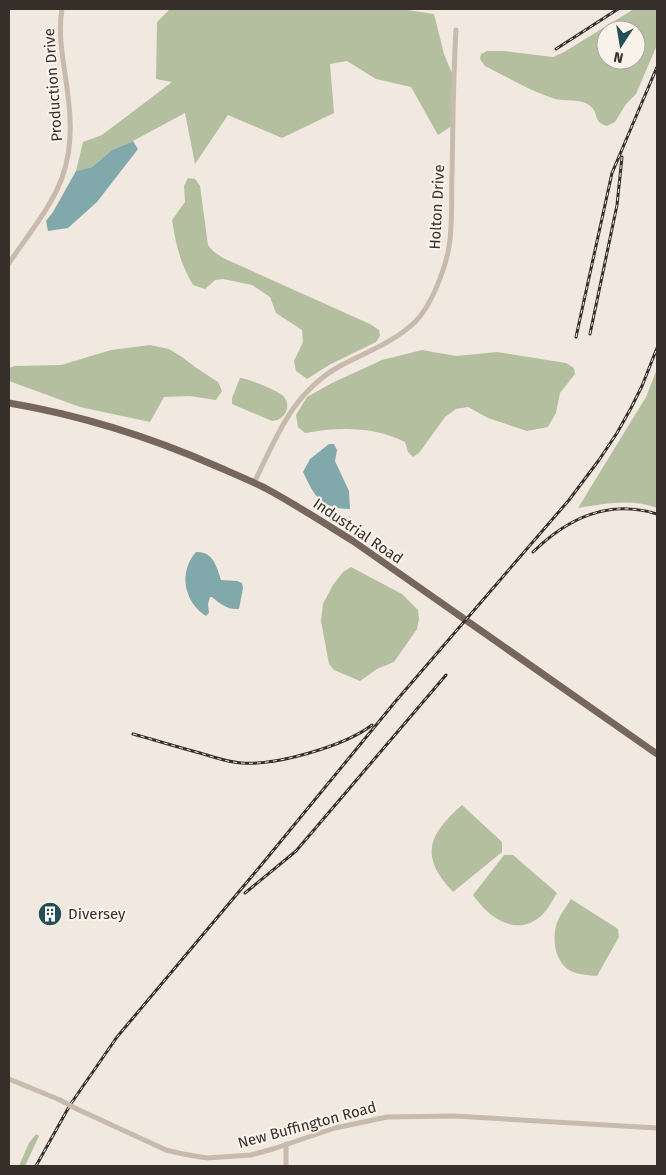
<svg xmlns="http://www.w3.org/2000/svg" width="666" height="1175" viewBox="0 0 666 1175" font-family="'Fira Sans',sans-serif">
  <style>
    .green { fill: #b4bfa0; fill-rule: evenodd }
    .water { fill: #81a9ab }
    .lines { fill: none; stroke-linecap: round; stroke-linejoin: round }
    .minor { stroke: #c8baac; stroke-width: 5 }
    .major { stroke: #77665d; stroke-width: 7 }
    .rail-casing { stroke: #372f2a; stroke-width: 3 }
    .rail { stroke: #f9f3eb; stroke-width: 1; stroke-dasharray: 4; stroke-linecap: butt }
    .minor-bridge { stroke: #c8baac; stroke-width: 5 }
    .labels { text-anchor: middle; stroke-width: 4; stroke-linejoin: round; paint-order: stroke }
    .street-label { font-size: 15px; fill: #372f2a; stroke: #f9f3eb }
    .poi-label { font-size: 15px; fill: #372f2a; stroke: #f9f3eb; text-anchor: start }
  </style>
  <rect width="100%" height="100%" fill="#f1e9df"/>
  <!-- green -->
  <g class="green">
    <polygon points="170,9 401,9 434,14 444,54 454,78 453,125 438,135 411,87 376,79 347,61 330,64 334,113 282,138 228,115 195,164 185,113 133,141 112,150 92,167 76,171 83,142 102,135 172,82 156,79 157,22"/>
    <path d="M634 9H657V45L636 94 626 104 615 122 607 126C592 122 600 113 589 105 579 98 563 102 552 98 529 90 507 77 485 66L480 59 481 54 487 51H504L553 57 564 52ZM606 30H636V60H606Z"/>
    <path d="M188 178 195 179 200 186 208 245 213 251 223 258 370 324 379 330 380 336 376 342 329 365 307 379 296 371 294 361 303 342 302 330 276 313 270 297 252 285 223 279 215 280 205 289 193 285C180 263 176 245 172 220L185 202 184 186Z"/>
    <polygon points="150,345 169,349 182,357 195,367 218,382 222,391 216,400 189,396 164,397 150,422 80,407 9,381 9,368 15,366 61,365 111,350"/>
    <path d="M422 350 456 356 497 352 566 363 574 368 575 374 560 393 556 413 548 427 527 431 488 418 468 407 456 409 445 417 419 453 413 457 408 452 405 442C374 426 338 427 305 433L298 427 296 415 307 397 332 383 382 360Z"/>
    <path d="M657 369V508C632 498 604 504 578 508L646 397Z"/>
    <path d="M240 378C247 378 278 391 283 396 293 406 284 421 272 421L232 404V398Z"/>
    <polygon points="351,567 402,594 418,610 419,619 417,629 394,662 377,669 360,681 334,670 329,664 321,621 323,604 333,585 343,572"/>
    <path d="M462 805 502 842V852L453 892C419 856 428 835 462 805Z"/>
    <path d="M504 855H513L557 893C552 901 548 910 541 916 516 938 488 917 473 895Z"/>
    <path d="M571 899 618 929 619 937 597 976C589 975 580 975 573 972 554 964 551 937 558 920 561 913 567 906 571 899Z"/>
    <polygon points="36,1134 39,1136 25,1166 19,1166 29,1143"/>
  </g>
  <!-- water -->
  <g class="water">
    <polygon points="133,141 138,149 97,202 68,228 48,231 46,221 53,212 76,171 92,167 112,150"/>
    <path d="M329 444H334L337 450 335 461 349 491 350 509C320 508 315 497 303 472L310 459Z"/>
    <path d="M196 552C213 551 217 567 221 580L237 581 242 583 243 588 239 609C227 610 221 604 212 597H210L208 604 209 613 206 616C184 602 178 572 196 552Z"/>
  </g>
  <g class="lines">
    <!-- minor -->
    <g class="minor">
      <path d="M9 263C51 202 79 176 68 96 65 67 57 38 62 9"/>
      <path d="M254 483C277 436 292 393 340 366 366 352 393 343 415 322 432 305 445 269 449 247 453 223 451 198 452 174 453 126 453 78 456 30"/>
      <polyline points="9,1079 60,1100"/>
      <polyline points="77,1109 166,1150 183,1154 207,1158 251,1155 273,1149 335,1128 387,1117 455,1116 657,1128"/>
      <polyline points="286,1144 286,1166"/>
    </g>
    <!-- major -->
    <path class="major" d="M9 403C80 415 150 437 216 466 232 473 249 480 265 488 295 504 324 523 353 541L657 754"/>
    <!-- rail casing -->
    <g class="rail-casing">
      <g id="rail">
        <polyline points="556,49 618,9"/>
        <polyline points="590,334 617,205 622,157"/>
        <polyline points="576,337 612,173 657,67"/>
        <path d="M533 552C568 518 608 499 657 514"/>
        <path d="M133 734C155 740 177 747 200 753 213 757 227 762 241 763 275 766 345 746 372 725"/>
        <polyline points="245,893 296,851 446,675"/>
        <polyline points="36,1166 70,1105 117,1037 258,869 395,702 569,500 599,460 617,433 631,408 642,386 657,348"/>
      </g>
    </g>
    <!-- rail -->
    <use href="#rail" class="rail"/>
    <!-- minor-bridge -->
    <polyline class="minor-bridge" points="60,1100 77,1109"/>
  </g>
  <!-- icons -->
  <defs>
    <g id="building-disc" transform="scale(1.25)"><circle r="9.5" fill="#235055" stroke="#f9f3eb"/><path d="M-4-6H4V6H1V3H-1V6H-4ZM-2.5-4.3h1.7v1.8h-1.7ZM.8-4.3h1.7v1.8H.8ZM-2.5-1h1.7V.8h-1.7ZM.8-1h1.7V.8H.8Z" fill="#fff"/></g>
  </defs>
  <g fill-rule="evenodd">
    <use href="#building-disc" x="50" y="914"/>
  </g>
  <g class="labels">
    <!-- street labels -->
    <g class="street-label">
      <text transform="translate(53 85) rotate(-94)" y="5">Production Drive</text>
      <text transform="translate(437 207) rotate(-87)" y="5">Holton Drive</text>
      <text transform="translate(358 531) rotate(34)" y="5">Industrial Road</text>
      <text transform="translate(307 1125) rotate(-15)" y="5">New Buffington Road</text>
    </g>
    <!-- poi labels -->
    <g class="poi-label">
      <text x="68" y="919">Diversey</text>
    </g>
  </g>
  <!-- border -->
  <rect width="666" height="1175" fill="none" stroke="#372f2a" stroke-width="20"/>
  <!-- north arrow -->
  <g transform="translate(621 45) rotate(192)"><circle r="24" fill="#f9f3eb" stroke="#aba59e"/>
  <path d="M0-4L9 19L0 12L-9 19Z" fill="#235055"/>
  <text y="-8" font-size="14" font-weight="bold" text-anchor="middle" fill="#372f2a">N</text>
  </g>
</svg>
